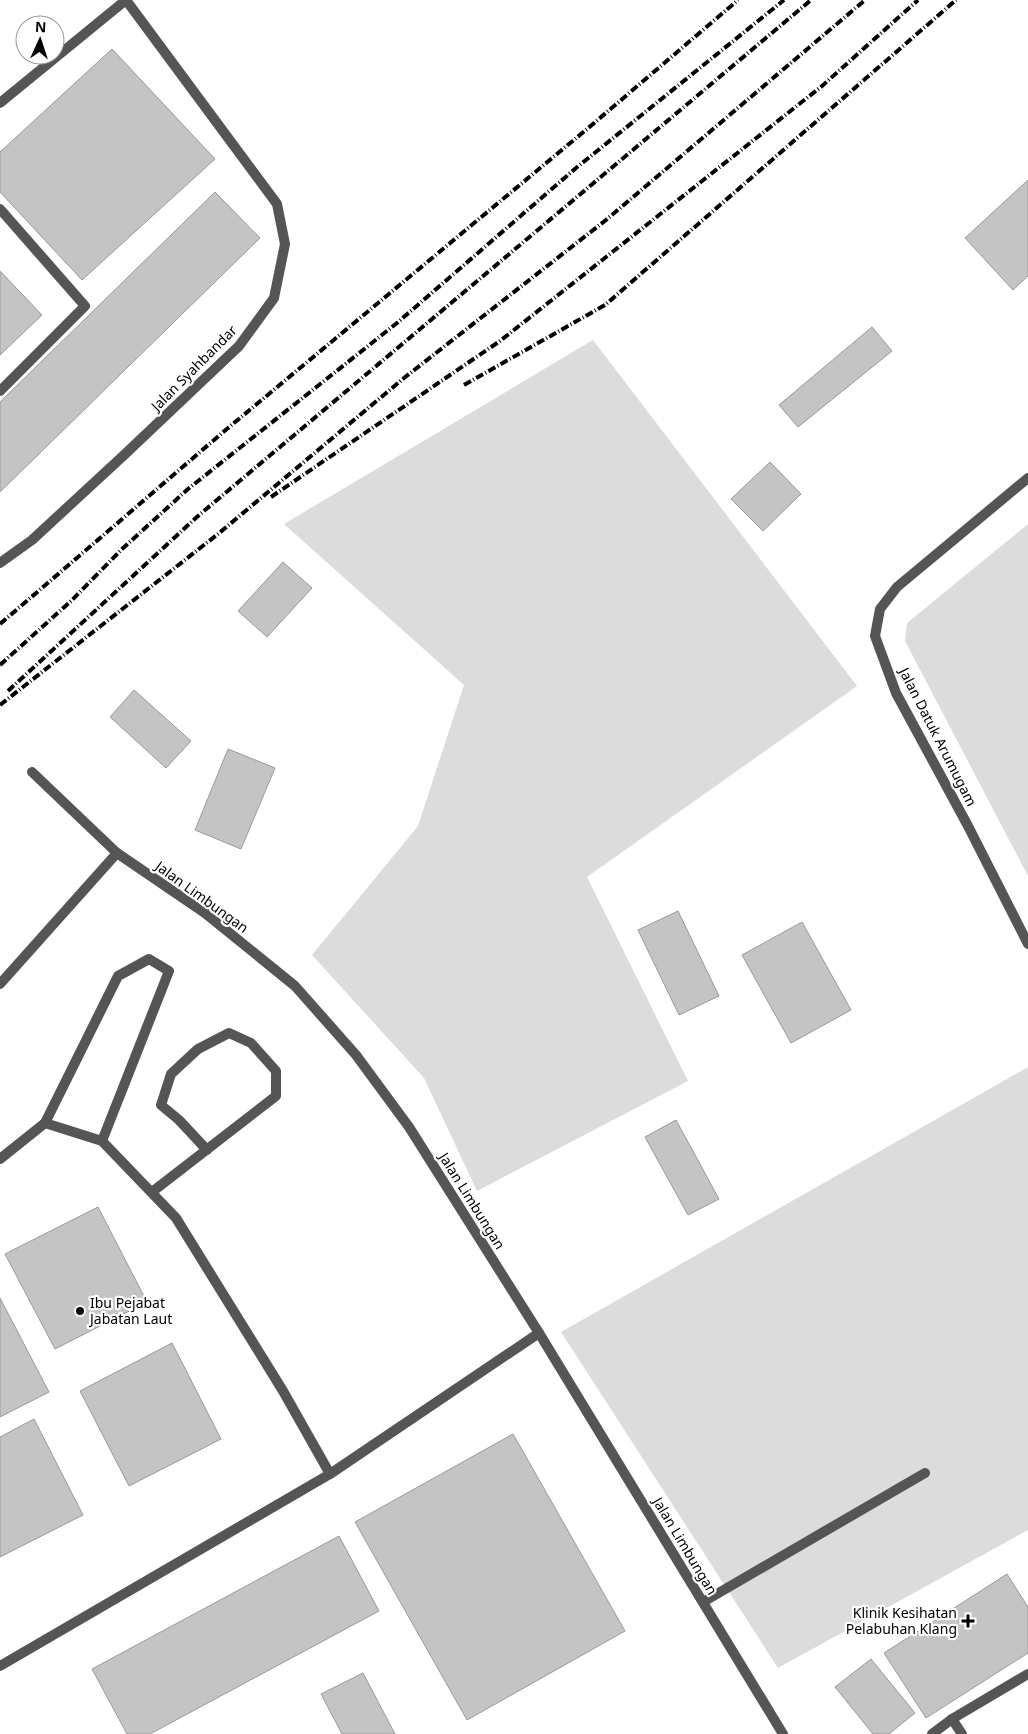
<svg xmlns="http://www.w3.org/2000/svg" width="1028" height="1734" viewBox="0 0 1028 1734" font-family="'Noto Sans',sans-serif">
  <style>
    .green { fill: #dcdcdc }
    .building { fill: #c4c4c4; stroke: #999 }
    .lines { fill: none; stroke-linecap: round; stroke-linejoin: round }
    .lane { stroke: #555; stroke-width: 10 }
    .street { stroke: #555; stroke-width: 10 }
    .rail { stroke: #000; stroke-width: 4; stroke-dasharray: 8 2.5 1 2.5; stroke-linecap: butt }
    .poi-dot { fill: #000; stroke: #fff; stroke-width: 2 }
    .labels { text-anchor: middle; stroke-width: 4.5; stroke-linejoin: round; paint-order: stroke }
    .street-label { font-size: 14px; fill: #000; stroke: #fff }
    .poi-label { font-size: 14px; fill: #000; stroke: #fff; text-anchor: start }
  </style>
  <rect width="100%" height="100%" fill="#fff"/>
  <!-- green -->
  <g class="green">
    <polygon points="593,340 857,686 587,877 688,1081 477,1191 424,1078 312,955 418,826 464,685 284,524"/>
    <polygon points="1028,524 1028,876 905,641 907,623"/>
    <polygon points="1028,1067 1028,1530 778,1668 561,1332"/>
  </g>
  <!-- building -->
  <g class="building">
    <polygon points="112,49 215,159 82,280 0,192 0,152"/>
    <polygon points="1028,180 1028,276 1013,290 965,238"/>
    <polygon points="215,192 260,238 0,492 0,402"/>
    <polygon points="0,271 42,315 0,355"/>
    <polygon points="872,327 892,351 798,427 779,405"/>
    <polygon points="770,462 801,494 763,531 731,499"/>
    <polygon points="283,562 312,588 267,637 238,611"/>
    <polygon points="134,690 191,741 166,768 110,717"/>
    <polygon points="228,749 275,768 241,849 195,830"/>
    <polygon points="678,911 719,996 679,1015 638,930"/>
    <polygon points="802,922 851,1010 791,1043 742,955"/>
    <polygon points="676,1120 719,1199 688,1215 645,1137"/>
    <polygon points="98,1207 147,1302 55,1349 5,1254"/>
    <polygon points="0,1298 49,1392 0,1417"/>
    <polygon points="172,1343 221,1439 129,1486 80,1391"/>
    <polygon points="34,1419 83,1515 0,1557 0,1437"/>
    <polygon points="513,1434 625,1631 467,1720 355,1522"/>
    <polygon points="339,1536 379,1611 150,1734 127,1734 92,1669"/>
    <polygon points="1007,1574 1028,1607 1028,1653 926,1718 884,1653"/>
    <polygon points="871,1659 915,1713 889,1734 873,1734 835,1687"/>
    <polygon points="363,1673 395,1734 342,1734 321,1694"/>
  </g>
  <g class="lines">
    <!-- lane -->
    <g class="lane">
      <polyline points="0,103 126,0"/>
      <polyline points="0,209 85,306 0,391"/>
      <polyline points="0,984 117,853"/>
      <polyline points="45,1123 118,976 149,959 169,971 102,1141"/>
      <polyline points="0,1159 45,1123 102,1141 176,1218 283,1391 330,1474"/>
      <polyline points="152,1192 276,1096 276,1071 251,1043 229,1033 198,1049 171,1074 161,1105 179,1120 207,1150"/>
      <polyline points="703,1602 925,1473"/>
      <polyline points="952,1719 962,1734"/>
      <polyline points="932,1734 952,1719 1028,1674"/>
    </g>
    <!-- street -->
    <g class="street">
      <polyline points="1028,478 897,587 880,609 875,636 896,693 968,826 1028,944"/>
      <polyline points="0,563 32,540 123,456 239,346 274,298 285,244 277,204 126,0"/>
      <polyline points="32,772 117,853 205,913 295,986 356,1055 409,1127 539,1333 783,1734"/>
      <polyline points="0,1666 330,1474 539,1333"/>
    </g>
    <!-- rail -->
    <g class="rail">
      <polyline points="464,385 605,305 956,0"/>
      <polyline points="271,497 500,341 822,86 918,0"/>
      <polyline points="0,624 228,428 593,124 738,0"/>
      <polyline points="0,665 71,601 121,550 188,489 397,323 576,168 784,0"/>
      <polyline points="8,691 198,516 811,0"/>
      <polyline points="0,705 218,534 404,378 606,220 865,0"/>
    </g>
  </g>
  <!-- markers -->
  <g class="poi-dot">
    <circle cx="80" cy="1311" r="5"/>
    <path d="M965.5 1613.5h5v5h5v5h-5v5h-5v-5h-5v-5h5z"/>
  </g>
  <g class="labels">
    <!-- street labels -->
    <g class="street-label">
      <text transform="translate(194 368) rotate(-45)" y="5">Jalan Syahbandar</text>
      <text transform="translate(938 737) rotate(63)" y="5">Jalan Datuk Arumugam</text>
      <text transform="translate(202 897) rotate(36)" y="5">Jalan Limbungan</text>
      <text transform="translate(472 1201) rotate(58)" y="5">Jalan Limbungan</text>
      <text transform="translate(685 1546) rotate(59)" y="5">Jalan Limbungan</text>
    </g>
    <!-- poi labels -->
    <g class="poi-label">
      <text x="90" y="1308">Ibu Pejabat<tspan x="90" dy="16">Jabatan Laut</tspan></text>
      <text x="957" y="1618" text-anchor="end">Klinik Kesihatan<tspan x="957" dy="16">Pelabuhan Klang</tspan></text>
    </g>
  </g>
  <!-- north arrow -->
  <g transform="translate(40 40) rotate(3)"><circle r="24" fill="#ffffff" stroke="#999999"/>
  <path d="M0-4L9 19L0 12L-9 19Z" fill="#000000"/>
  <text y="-8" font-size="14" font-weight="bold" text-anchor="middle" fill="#000000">N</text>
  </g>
</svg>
